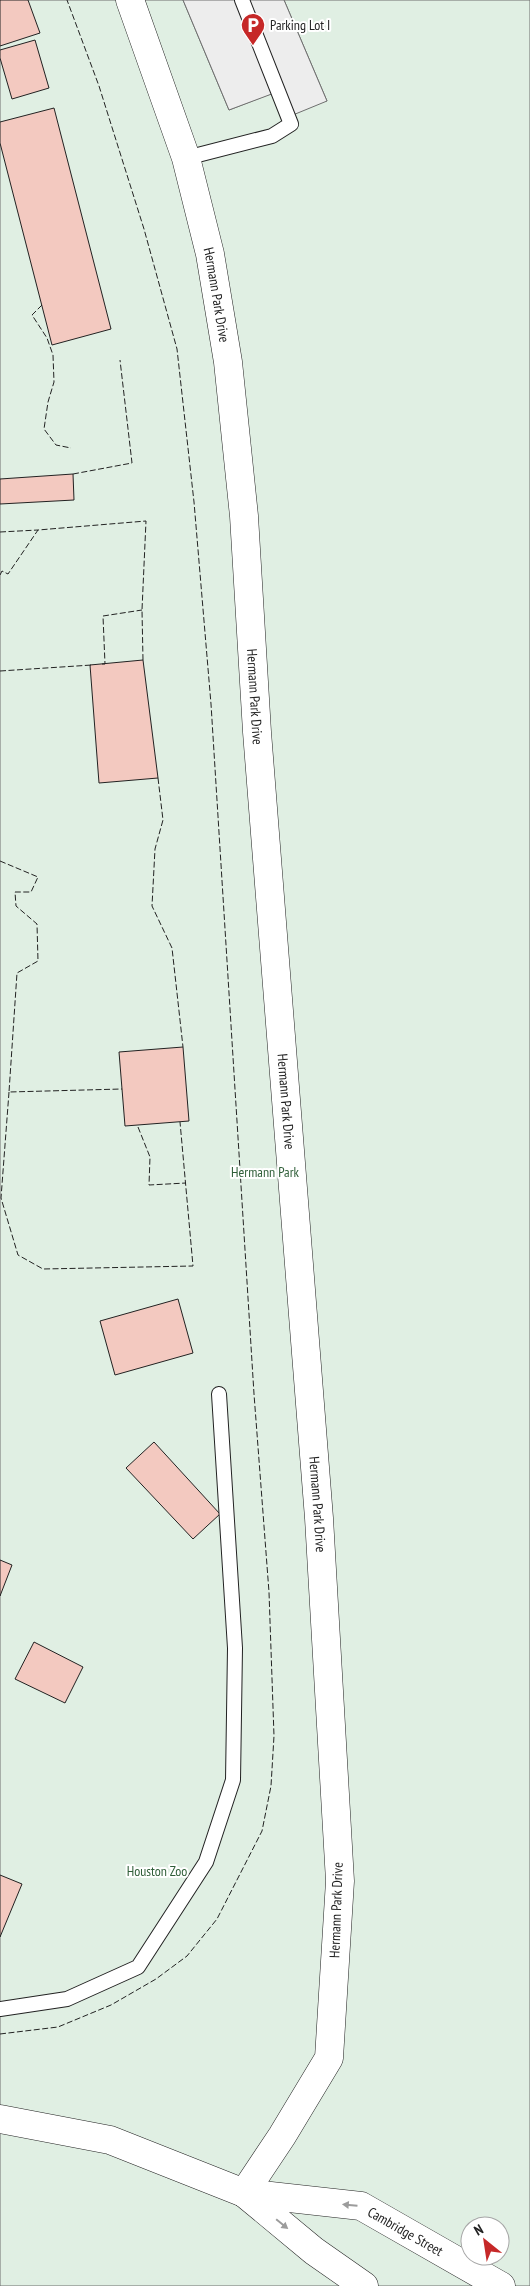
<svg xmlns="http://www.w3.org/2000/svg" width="530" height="2286" viewBox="0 0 530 2286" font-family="'PT Sans Narrow',sans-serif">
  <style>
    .green { fill: #e0efe3; stroke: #6f6f6f; fill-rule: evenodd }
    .parking { fill: #ededed; stroke: #6f6f6f }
    .building { fill: #f3c9c0; stroke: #222 }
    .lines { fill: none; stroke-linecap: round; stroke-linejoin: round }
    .service-casing { stroke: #222; stroke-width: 16 }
    .tertiary-casing { stroke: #222; stroke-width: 29 }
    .service { stroke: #fff; stroke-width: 14 }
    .tertiary { stroke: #fff; stroke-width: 28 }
    .fence { stroke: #222; stroke-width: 1; stroke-dasharray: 6 2.5; stroke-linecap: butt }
    .oneway { fill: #9c9c9c }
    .labels { text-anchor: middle; stroke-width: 4; stroke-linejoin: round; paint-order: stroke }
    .poi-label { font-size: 14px; fill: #222; stroke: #fff; text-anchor: start }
    .street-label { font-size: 14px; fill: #222; stroke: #fff }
    .park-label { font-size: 14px; fill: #2f5e38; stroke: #fff }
  </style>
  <rect width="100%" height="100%" fill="#fff"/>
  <!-- green -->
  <path class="green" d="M0 0H183L229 110 278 91 327 101 284 0H530V2286H0ZM470 2226H500V2256H470Z"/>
  <!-- parking -->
  <polygon class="parking" points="183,0 284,0 327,101 288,117 277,92 229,110"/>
  <!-- building -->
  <g class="building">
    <polygon points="0,0 28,0 40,33 0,46"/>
    <polygon points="35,40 49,88 12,99 0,58 0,50"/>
    <polygon points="54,108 111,329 52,345 0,143 0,122"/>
    <polygon points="73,474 74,500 0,504 0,479"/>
    <polygon points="143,660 158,778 99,783 90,665"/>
    <polygon points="183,1047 189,1121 125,1126 119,1052"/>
    <polygon points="178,1299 193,1353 115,1375 100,1321"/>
    <polygon points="154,1442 220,1514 193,1539 126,1468"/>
    <polygon points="0,1560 12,1565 0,1596"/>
    <polygon points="34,1642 83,1667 65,1703 15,1679"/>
    <polygon points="0,1875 22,1884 0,1937"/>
  </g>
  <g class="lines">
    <!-- service casing -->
    <g class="service-casing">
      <g id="service">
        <polyline points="186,158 272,136 291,124 242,0"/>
        <polyline points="0,2009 67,1999 138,1967 206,1862 233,1780 235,1648 219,1394"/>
      </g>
    </g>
    <!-- tertiary casing -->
    <g class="tertiary-casing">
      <g id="tertiary">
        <path id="s1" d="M130 0 186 158 210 254 228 362 244 516 257 732 319 1518 340 1881 329 2058 282 2136 244 2193"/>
        <path id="s2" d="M0 2119 110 2140 244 2193 361 2206 501 2286"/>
        <polyline points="244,2193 314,2251 364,2286"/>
      </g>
    </g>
    <!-- service -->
    <use href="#service" class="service"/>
    <!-- tertiary -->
    <use href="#tertiary" class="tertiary"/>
    <!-- fence -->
    <g class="fence">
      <polyline points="42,305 32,315 47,338 53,355 54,382 48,402 44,429 56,445 71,448"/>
      <polyline points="73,474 132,463 120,360"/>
      <polyline points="0,532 38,530"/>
      <polyline points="0,575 2,571 8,574 38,530 146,521 142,610 143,660"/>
      <polyline points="102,664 105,664 103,616 142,610"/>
      <polyline points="0,671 92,665"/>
      <polyline points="158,778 163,820 155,849 152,906 172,948 183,1047"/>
      <polyline points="0,861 38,877 31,892 15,892 16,906 37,924 38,961 17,973 9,1092 122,1089"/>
      <polyline points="9,1092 1,1198 18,1255 43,1269 193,1266 180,1122"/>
      <polyline points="138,1127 150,1157 149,1185 186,1183"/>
      <polyline points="0,2034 58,2027 111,2005 156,1979 187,1956 217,1919 262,1831 271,1786 274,1736 269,1592 254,1394 211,704 194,502 177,349 144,229 99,86 67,0"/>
    </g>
  </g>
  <!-- one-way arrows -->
  <defs><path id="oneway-solid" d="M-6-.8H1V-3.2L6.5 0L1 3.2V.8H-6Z" transform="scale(1.25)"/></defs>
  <g class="oneway">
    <use href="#oneway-solid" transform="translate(350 2205) rotate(-175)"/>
    <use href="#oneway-solid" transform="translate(282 2224) rotate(39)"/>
  </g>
  <!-- icons -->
  <defs>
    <g id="parking-pin" transform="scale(1.25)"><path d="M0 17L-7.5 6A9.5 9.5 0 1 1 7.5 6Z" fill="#c62828" stroke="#fff"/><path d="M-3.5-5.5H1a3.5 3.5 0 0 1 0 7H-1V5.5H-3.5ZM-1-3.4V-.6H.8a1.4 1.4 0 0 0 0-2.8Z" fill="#fff"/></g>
  </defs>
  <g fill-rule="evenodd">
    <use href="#parking-pin" x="253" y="25"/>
  </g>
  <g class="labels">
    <!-- poi labels -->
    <g class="poi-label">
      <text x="270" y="30">Parking Lot I</text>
    </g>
    <!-- street labels -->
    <g class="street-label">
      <text dy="5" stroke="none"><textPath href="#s1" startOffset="308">Hermann Park Drive</textPath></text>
      <text dy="5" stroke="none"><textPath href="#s1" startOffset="712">Hermann Park Drive</textPath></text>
      <text dy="5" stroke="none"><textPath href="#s1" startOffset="1118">Hermann Park Drive</textPath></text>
      <text dy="5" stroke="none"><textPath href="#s1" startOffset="1522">Hermann Park Drive</textPath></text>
      <text transform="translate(336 1910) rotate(-88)" y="5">Hermann Park Drive</text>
      <text dy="5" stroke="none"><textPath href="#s2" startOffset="425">Cambridge Street</textPath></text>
    </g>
    <!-- park labels -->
    <g class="park-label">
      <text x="265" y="1177">Hermann Park</text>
      <text x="157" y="1876">Houston Zoo</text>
    </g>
  </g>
  <!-- north arrow -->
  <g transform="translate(485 2241) rotate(330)"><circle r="24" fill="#ffffff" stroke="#a7a7a7"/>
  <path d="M0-4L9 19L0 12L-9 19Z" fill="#c62828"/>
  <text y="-8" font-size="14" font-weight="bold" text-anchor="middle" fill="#222222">N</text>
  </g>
</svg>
